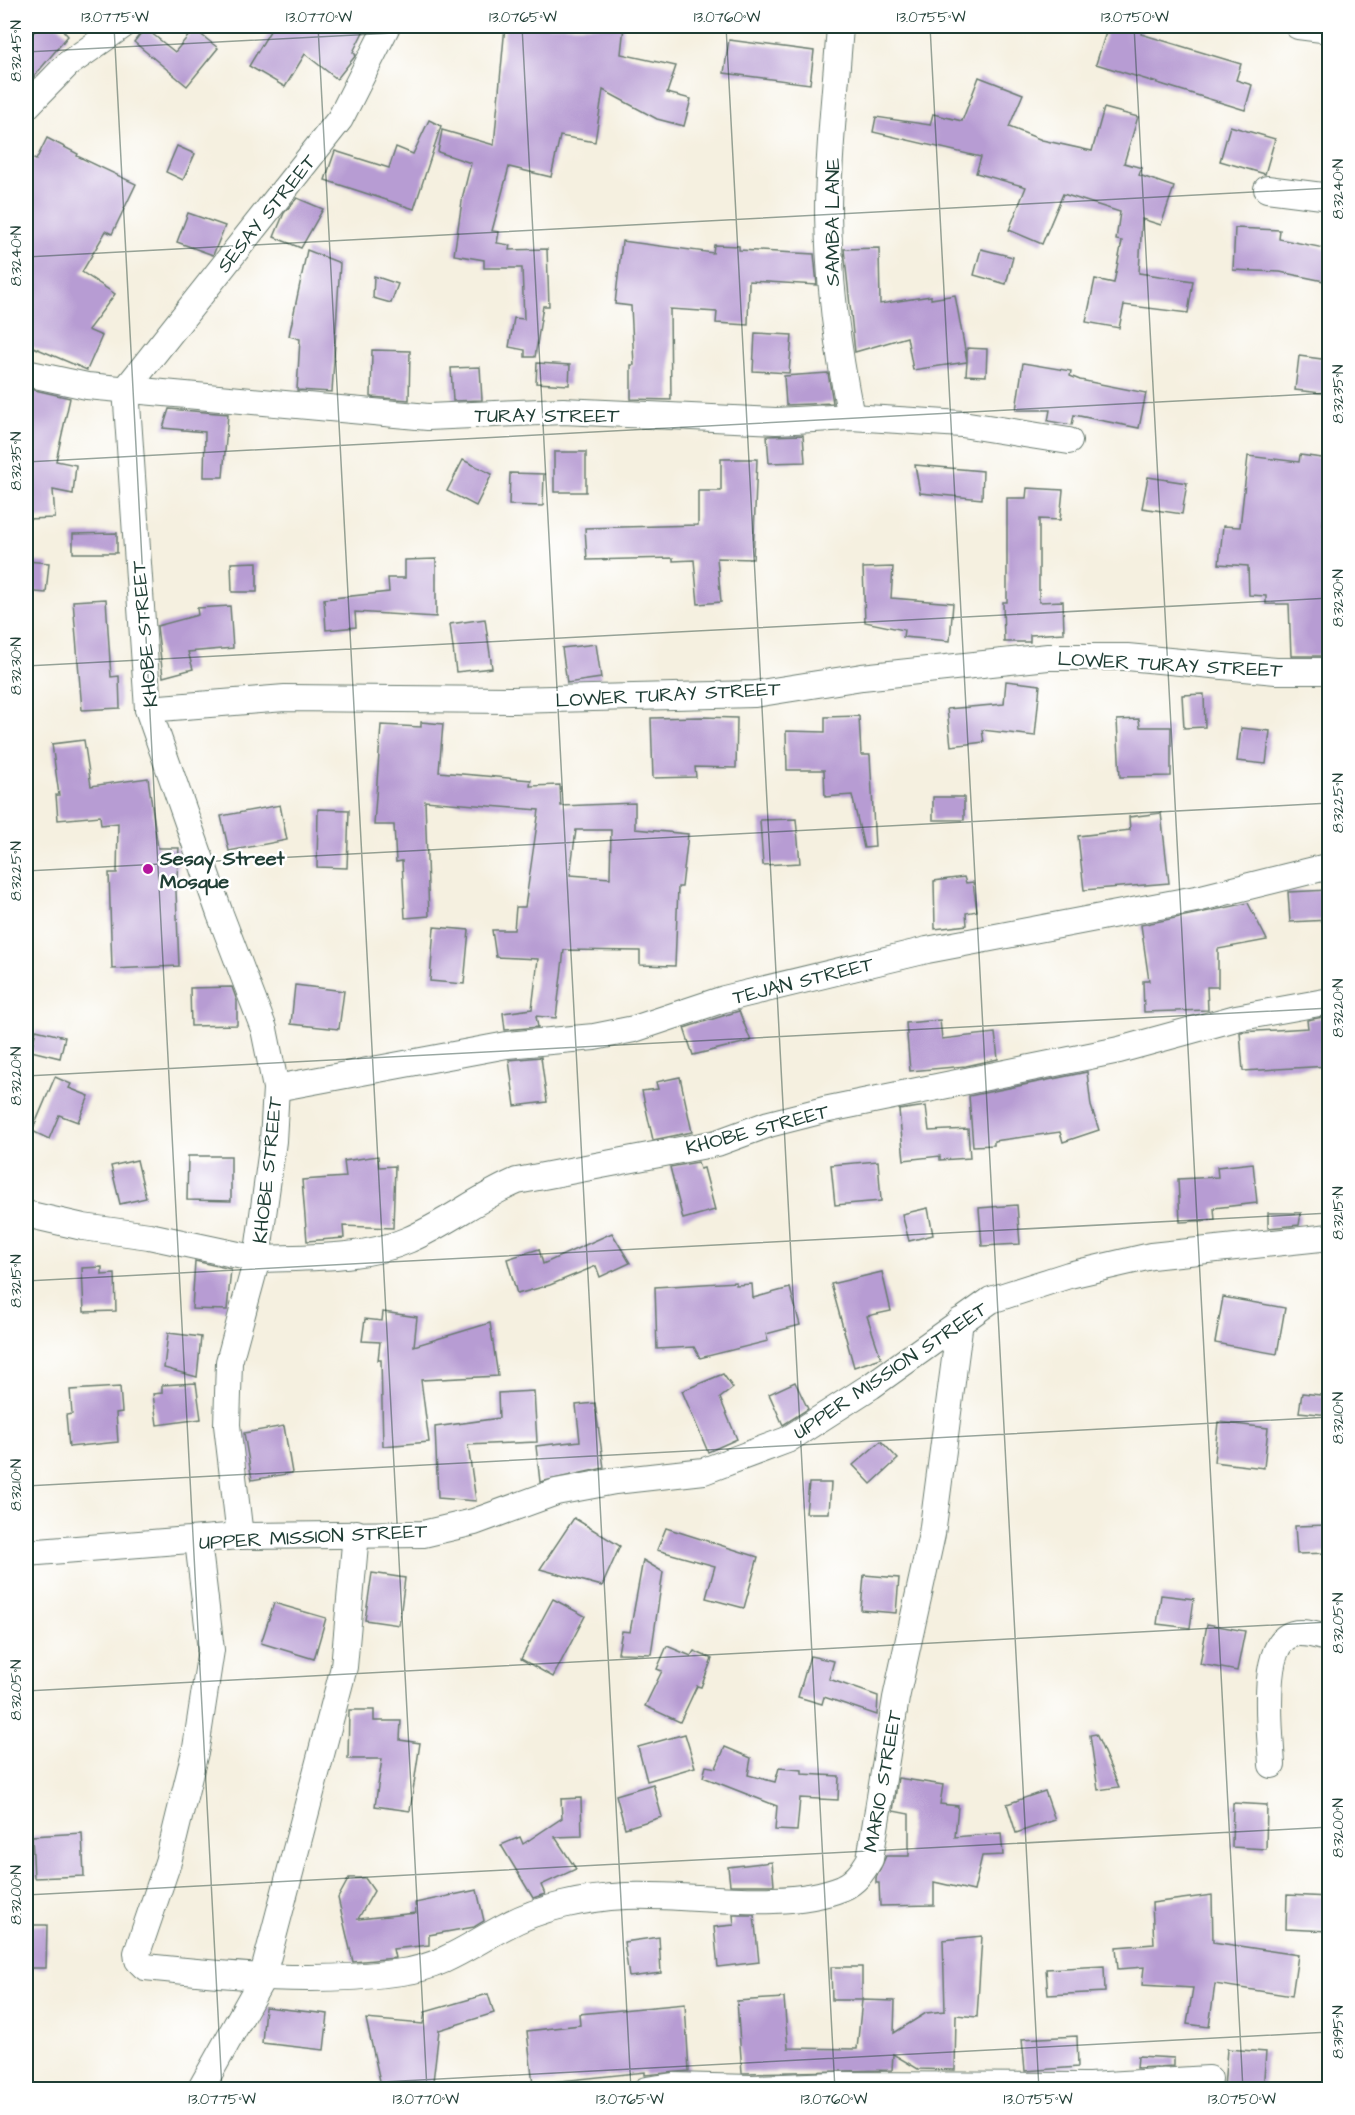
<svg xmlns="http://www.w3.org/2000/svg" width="1355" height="2115" viewBox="0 0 1355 2115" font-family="'Architects Daughter',sans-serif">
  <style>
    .building { fill: #b79cd3; fill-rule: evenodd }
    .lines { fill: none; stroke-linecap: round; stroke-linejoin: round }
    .street-casing { stroke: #6a7c70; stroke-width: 28 }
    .street { stroke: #fff; stroke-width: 26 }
    .ticks { fill: none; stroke: #1f3d34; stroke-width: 1.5; stroke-opacity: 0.45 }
    .poi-dot { fill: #b5179e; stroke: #fff; stroke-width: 2 }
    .labels { text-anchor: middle; stroke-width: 5; stroke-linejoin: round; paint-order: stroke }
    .street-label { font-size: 20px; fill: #1f3d34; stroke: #fff }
    .poi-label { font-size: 20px; font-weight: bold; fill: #1f3d34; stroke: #fff; text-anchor: start }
    .neatline { fill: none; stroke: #1f3d34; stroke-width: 2 }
    .ticks-label { font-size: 15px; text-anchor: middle; fill: #1f3d34 }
  </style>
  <rect width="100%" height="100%" fill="#fff"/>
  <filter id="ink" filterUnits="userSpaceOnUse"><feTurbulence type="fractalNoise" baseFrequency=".0167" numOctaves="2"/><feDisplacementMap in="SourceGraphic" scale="12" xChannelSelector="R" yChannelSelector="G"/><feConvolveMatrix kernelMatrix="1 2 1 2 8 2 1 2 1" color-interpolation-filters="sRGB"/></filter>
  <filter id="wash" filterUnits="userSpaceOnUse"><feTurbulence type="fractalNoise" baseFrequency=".008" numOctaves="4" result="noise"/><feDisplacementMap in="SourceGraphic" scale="24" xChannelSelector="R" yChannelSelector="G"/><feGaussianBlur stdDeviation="1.35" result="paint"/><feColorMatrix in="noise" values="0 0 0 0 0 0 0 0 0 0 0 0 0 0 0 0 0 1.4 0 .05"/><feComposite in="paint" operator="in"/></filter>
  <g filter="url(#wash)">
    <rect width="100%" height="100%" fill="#f5f0e0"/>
    <g id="blocks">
      <!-- building -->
      <g class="building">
        <polygon points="41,26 59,26 68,36 26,86 26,39"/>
        <polygon points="273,26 366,26 353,52 356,55 337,79 305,54 285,87 249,66"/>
        <polygon points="505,26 624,26 621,54 676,66 667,93 691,99 684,126 657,119 603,90 595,142 560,136 551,177 509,167 492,231 499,232 497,243 510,245 509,250 547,249 549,306 543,306 535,357 525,357 525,350 509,347 514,318 524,319 522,268 484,268 484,260 454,255 463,195 471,163 438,152 442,130 494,145"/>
        <polygon points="1108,26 1144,26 1141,34 1241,64 1236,80 1252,85 1245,110 1096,64"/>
        <polygon points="145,28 175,52 194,29 218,48 187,86 134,42"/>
        <polygon points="729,40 814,51 810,84 724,73"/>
        <polygon points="979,77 1023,94 1009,127 1042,140 1092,151 1104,108 1138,117 1124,163 1142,168 1139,175 1174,187 1161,225 1142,219 1139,273 1193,281 1188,313 1124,305 1119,328 1086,322 1095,279 1114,283 1122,241 1116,240 1120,212 1063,194 1042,244 1009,230 1026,187 976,173 981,157 873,132 876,117 930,125 933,114 962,121"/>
        <polygon points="429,120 441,126 414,209 325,180 335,151 389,168 396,147 413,154"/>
        <polygon points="1230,126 1275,139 1265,174 1220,161"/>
        <polygon points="47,138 78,154 77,156 136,184 112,234 106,231 82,272 115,294 88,330 102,336 87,370 26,344 26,243 33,228 26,225 26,155 36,160"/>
        <polygon points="177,146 195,154 183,180 166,172"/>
        <polygon points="297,198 323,209 301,248 274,237 284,213"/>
        <polygon points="188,213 225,226 213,255 177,242"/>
        <polygon points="1235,228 1280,230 1279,239 1329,249 1329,282 1280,272 1233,270"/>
        <polygon points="622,241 713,253 714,245 739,246 739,250 814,254 817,285 749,281 748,325 716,323 717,312 670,309 671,400 631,399 631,365 634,365 631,306 615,304"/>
        <polygon points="879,248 880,304 931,296 931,299 955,295 967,361 967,348 987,349 986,376 966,375 967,362 913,370 907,337 855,352 844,249"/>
        <polygon points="981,249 1013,257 1006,284 974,275"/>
        <polygon points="307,250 340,263 332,392 297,390 300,339 289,336"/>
        <polygon points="374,276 398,284 391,303 373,298"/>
        <polygon points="755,333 792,335 789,373 753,371"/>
        <polygon points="372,350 410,351 409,400 371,397"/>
        <polygon points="1299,356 1329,360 1329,394 1295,390"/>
        <polygon points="537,363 570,365 569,385 536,383"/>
        <polygon points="1023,363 1071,371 1070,376 1080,380 1146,393 1139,428 1074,415 1072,425 1048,421 1050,410 1016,410"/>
        <polygon points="480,367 482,400 453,401 451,368"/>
        <polygon points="828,373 833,403 786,405 784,376"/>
        <polygon points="26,388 70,398 56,461 76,465 73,494 53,490 55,518 26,519"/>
        <polygon points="169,409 228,414 223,477 204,477 205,432 163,428"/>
        <polygon points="803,435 805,462 769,463 767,436"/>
        <rect x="554" y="452" width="32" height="40"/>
        <polygon points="1300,455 1329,459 1323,525 1329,525 1327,626 1329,626 1329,656 1291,656 1289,604 1266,604 1266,596 1249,595 1248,566 1219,564 1223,526 1240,527 1248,456 1299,462"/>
        <polygon points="721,459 757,459 753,559 717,558 721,602 698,604 694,560 673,561 673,558 587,560 585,528 698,525 698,491 721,491"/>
        <polygon points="463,460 492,474 476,506 447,491"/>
        <polygon points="915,465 983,471 982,499 920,493"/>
        <polygon points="510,473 544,474 543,506 509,505"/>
        <polygon points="1148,477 1187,483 1182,514 1142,508"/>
        <polygon points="1027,488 1063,490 1060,520 1039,519 1039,602 1063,601 1064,633 1030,635 1030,642 1004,642 1003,602 1007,602 1007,498 1026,498"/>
        <polygon points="117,533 117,553 73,553 73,534"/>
        <polygon points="436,559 436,617 355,612 356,627 326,630 324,599 389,592 388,578 405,578 405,560"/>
        <polygon points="26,561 49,563 46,593 26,591"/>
        <polygon points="257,562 257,592 232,592 231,563"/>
        <polygon points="893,567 891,598 953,603 950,641 903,637 904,630 865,622 863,568"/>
        <polygon points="106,599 111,677 119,676 120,708 82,710 73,601"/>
        <polygon points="230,606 233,648 188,652 193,669 163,677 157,626 198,615 197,608"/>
        <polygon points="485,619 492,668 456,672 450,624"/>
        <polygon points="596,644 601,678 567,683 562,648"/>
        <polygon points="1006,681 1040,685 1035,736 982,730 984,742 951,746 947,709 1004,704"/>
        <polygon points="1204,694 1205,727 1184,728 1182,695"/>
        <polygon points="859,716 861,755 870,755 875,847 864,848 852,795 825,797 824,770 787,770 786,731 825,732 825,717"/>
        <polygon points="702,717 737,718 736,768 695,767 696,777 653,778 651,718"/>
        <polygon points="1139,719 1140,727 1171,727 1171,776 1120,777 1117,720"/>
        <path d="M421 722 443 724 439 772 531 780 530 786 560 785 561 806 635 803V829L688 834 682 887H678L675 966 640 965V951L564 950 556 1018 536 1016 538 1027 505 1030 503 1013 532 1009 538 959 496 957 492 930H514L516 907H525L539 810 425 801 429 916 405 918 402 861 396 862 394 825H374L381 725 421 727ZM576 830H611L610 878 570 875Z"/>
        <polygon points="1241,728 1270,731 1266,764 1237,761"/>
        <polygon points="84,740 91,786 148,778 158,848 179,848 176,891 179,966 112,969 109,873 117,873 118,823 101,825 100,816 58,820 56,795 59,795 52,744"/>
        <rect x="933" y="797" width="31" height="23"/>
        <polygon points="280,805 287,840 229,851 221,816"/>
        <polygon points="318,809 349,810 347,868 317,867"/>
        <polygon points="1161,813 1169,883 1084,890 1078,836 1130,830 1129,817"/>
        <polygon points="796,819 800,863 763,865 760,820"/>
        <polygon points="964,877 966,883 973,882 977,911 966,913 967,925 935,929 934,881"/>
        <polygon points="1329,890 1329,920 1290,922 1288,892"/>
        <polygon points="1248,903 1267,940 1218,949 1218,987 1207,987 1208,1010 1144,1012 1143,981 1149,981 1141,925"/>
        <polygon points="434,927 469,930 464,984 430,981"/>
        <polygon points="295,985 344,991 339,1029 291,1024"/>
        <polygon points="232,987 237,1001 237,1025 191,1026 190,988"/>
        <polygon points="739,1011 751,1041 693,1055 684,1028"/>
        <polygon points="1329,1016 1329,1066 1243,1071 1240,1032 1308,1028 1307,1020"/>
        <polygon points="940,1020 942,1039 995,1033 998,1059 966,1066 910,1071 906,1023"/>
        <polygon points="36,1030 65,1037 60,1058 31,1051"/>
        <polygon points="541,1057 547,1102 515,1106 509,1060"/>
        <polygon points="1087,1072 1091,1106 1099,1130 1063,1142 1060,1132 994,1141 994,1145 973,1146 969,1096"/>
        <polygon points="55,1077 71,1084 69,1088 89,1096 78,1122 59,1115 49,1139 32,1131"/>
        <polygon points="680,1077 692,1132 653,1140 642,1091 658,1089 656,1082"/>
        <polygon points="926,1106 929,1131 968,1129 970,1158 940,1160 940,1156 904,1160 899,1110"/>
        <polygon points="188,1156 231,1156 231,1201 187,1200"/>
        <polygon points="378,1156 379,1167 395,1166 393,1228 343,1226 344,1238 307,1241 302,1180 346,1177 344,1161"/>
        <polygon points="137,1160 146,1198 120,1204 111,1166"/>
        <polygon points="878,1161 881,1201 835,1205 831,1165"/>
        <polygon points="698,1162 700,1169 704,1168 715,1210 683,1219 670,1167"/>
        <polygon points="1253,1163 1257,1203 1214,1208 1215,1220 1180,1222 1178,1179 1218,1177 1217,1167"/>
        <polygon points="1017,1205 1020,1244 982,1246 979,1208"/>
        <polygon points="928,1208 933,1235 909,1241 902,1214"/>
        <polygon points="1268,1213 1301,1213 1299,1225 1268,1228"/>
        <polygon points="612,1233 630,1263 600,1277 596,1266 550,1285 517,1294 507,1259 539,1249 543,1264"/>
        <polygon points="195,1261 231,1269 227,1310 192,1309"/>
        <polygon points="102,1267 102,1275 115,1274 116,1311 84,1312 82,1268"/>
        <polygon points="882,1272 891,1311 867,1316 881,1358 854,1367 831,1284"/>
        <polygon points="736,1282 736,1285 752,1284 753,1298 790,1288 800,1325 766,1334 768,1341 700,1358 694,1347 657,1349 655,1287"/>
        <polygon points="1223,1297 1285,1308 1277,1354 1215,1343"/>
        <polygon points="383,1312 417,1317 414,1346 490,1323 498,1376 421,1380 429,1442 383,1446 381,1360 378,1360 380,1342 362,1341 365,1319 382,1321"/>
        <polygon points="168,1333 201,1337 197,1377 164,1368"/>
        <polygon points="723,1374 733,1388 720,1398 737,1439 708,1452 682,1391"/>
        <polygon points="795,1382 808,1409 783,1425 769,1394"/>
        <polygon points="196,1383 201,1419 157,1425 153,1394 162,1393 162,1385"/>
        <polygon points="120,1387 122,1412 116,1413 118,1442 69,1447 66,1415 72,1414 70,1390"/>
        <polygon points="534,1391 537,1442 468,1445 476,1501 438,1498 435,1427 499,1418 498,1393"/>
        <polygon points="1302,1393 1329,1396 1329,1415 1299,1412"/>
        <polygon points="595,1403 604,1468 540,1482 536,1446 580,1441 576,1405"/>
        <polygon points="1218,1422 1268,1428 1264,1468 1214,1462"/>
        <polygon points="284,1426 292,1473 252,1480 244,1433"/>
        <polygon points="881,1441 898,1459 871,1484 853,1465"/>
        <polygon points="809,1483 831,1483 829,1513 806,1513"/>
        <polygon points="574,1518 620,1546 602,1586 540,1569"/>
        <polygon points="1329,1525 1329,1553 1297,1554 1295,1526"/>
        <polygon points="666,1528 758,1557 744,1608 706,1598 715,1566 657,1550"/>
        <polygon points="643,1560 663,1572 651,1654 618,1653 622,1631 630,1632"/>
        <polygon points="372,1573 405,1578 399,1625 365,1620"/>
        <polygon points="864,1575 899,1578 896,1613 861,1610"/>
        <polygon points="1161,1595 1194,1599 1190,1628 1157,1624"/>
        <polygon points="553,1599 585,1616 553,1677 521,1659"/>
        <polygon points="274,1603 326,1618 314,1659 261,1643"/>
        <polygon points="1207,1624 1245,1631 1237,1671 1200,1664"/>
        <polygon points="667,1646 691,1656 694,1651 712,1659 701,1687 697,1686 680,1722 645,1706 662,1671 657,1669"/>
        <polygon points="810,1656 834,1661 829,1679 878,1696 877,1715 824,1697 822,1704 798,1697"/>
        <polygon points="349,1710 374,1710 374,1721 401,1721 400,1740 420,1743 410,1811 375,1806 382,1759 348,1759"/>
        <polygon points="685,1734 695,1767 647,1781 638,1747"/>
        <polygon points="1096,1734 1119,1787 1098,1790 1090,1735"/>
        <polygon points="725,1747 751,1758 748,1775 775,1782 779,1768 802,1770 802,1774 839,1776 838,1800 800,1798 797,1831 775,1830 777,1806 703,1777 706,1766 716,1768"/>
        <polygon points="898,1778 943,1785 940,1804 958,1806 955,1837 1001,1833 1003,1855 982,1856 974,1891 934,1882 934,1905 880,1906 879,1883 876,1883 876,1878 886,1856 909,1856 909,1814 893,1811"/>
        <polygon points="653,1784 662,1817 625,1828 616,1795"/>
        <polygon points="1045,1791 1055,1820 1016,1833 1007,1804"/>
        <polygon points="581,1798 582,1836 555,1837 576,1869 541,1885 545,1894 533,1898 501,1845 520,1837 523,1844 562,1818 561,1799"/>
        <polygon points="1233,1803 1267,1805 1266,1849 1232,1847"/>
        <polygon points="82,1833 84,1876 34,1878 32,1836"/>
        <polygon points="772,1862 774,1885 730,1885 728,1867"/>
        <polygon points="349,1878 365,1878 374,1891 358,1919 416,1913 415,1903 477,1890 484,1921 474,1927 429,1935 429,1945 393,1949 395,1958 353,1962 338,1898"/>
        <polygon points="1212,1895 1213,1942 1298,1955 1292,1996 1215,1984 1209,2027 1187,2024 1193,1988 1142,1985 1144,1967 1118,1969 1116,1947 1154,1944 1152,1903"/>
        <polygon points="1287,1895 1329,1897 1329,1931 1286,1929"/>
        <polygon points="733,1915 754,1915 759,1962 718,1967 714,1927 734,1925"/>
        <polygon points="26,1925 47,1925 46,1968 26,1968"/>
        <polygon points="982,1936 977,2017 956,2015 955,2070 918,2069 893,2054 892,2070 742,2073 737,2001 784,1998 788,2048 857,2049 862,2000 895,2001 894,2033 926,2013 945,2011 943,1940"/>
        <polygon points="659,1937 661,1973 629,1977 624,1942"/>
        <polygon points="1104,1966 1105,1992 1048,1995 1046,1969"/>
        <polygon points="831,1967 862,1967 862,2000 832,2000"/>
        <polygon points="488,1994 494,2013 439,2030 432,2090 382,2090 366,2019 423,2024 425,2012"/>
        <polygon points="685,2004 689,2071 645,2075 645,2072 533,2084 527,2031 580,2025 579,2014"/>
        <polygon points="265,2007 328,2014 324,2050 262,2043"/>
        <polygon points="1077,2036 1078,2067 1025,2071 1022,2039"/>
        <polygon points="1227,2049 1266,2052 1263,2090 1224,2088"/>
        <polygon points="1138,2056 1174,2058 1174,2066 1137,2068"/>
      </g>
    </g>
  </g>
  <g filter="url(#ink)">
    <use href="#blocks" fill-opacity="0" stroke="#6a7c70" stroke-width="1.5"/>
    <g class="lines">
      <!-- street casing -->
      <g class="street-casing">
        <g id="street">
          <path d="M387 26 340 119 126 389 148 709 220 914 264 1029 276 1088 273 1141 257 1259C306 1257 362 1260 408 1240 446 1224 479 1197 517 1181L717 1143 769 1124 824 1110 1119 1050 1236 1018 1330 1001"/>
          <path d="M840 26C836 87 828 151 828 213 829 285 837 346 851 417"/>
          <polyline points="1298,26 1330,30"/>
          <polyline points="26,107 68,64 122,26"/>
          <polyline points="1267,189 1330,197"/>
          <polyline points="26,373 87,386 428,417 563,411 776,421 851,417 962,424 1069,441"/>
          <polyline points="148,709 285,698 512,700 755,694 862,677 1048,657 1127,657 1276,671 1330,671"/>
          <polyline points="276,1088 507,1045 594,1037 634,1029 724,999 927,950 1201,898 1330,866"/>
          <polyline points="26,1214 83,1227 149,1236 257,1259 229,1362 227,1425 240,1536"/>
          <path d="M198 1541 211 1650 196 1748 168 1862 137 1953 138 1960 145 1967C232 1976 315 1984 402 1972 442 1967 470 1945 504 1927 540 1907 586 1898 626 1896 691 1893 782 1912 842 1888 856 1882 863 1871 870 1859L896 1698 932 1534 960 1321"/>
          <polyline points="26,1553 240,1536 423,1534 474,1522 556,1492 615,1481 704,1471 787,1440 871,1386 991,1300 1069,1275 1151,1256 1330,1237"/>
          <path d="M1272 1765C1271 1738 1258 1644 1293 1634 1304 1631 1319 1636 1330 1639"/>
          <polyline points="836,2085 1089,2086 1209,2079"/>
          <polyline points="200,2090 262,1979 344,1667 356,1533"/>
          <polyline points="646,2090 673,2086 752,2088 836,2085 837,2090"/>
        </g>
      </g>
      <!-- street -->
      <use href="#street" class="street"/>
    </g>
  </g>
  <!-- ticks -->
  <path class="ticks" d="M114 26 222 2090M318 26 427 2090M522 26 631 2090M726 26 835 2090M930 26 1039 2090M1134 26 1243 2090M26 52 528 26M26 257 1330 188M26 462 1330 393M26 666 1330 598M26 871 1330 803M26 1076 1330 1008M26 1281 1330 1213M26 1486 1330 1417M26 1691 1330 1622M26 1895 1330 1827M232 2090 1330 2032"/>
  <!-- markers -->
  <circle class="poi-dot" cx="148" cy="869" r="6"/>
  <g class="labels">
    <!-- street labels -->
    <g class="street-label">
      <text transform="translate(266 213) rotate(-51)" y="7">SESAY STREET</text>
      <text transform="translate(832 222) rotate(-90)" y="7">SAMBA LANE</text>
      <text x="547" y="422">TURAY STREET</text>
      <text transform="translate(144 634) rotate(-95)" y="7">KHOBE STREET</text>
      <text transform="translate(1170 664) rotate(3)" y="7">LOWER TURAY STREET</text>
      <text transform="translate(668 694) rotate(-3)" y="7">LOWER TURAY STREET</text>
      <text transform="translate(803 980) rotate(-14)" y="7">TEJAN STREET</text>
      <text transform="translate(757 1129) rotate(-15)" y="7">KHOBE STREET</text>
      <text transform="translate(267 1170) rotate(-84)" y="7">KHOBE STREET</text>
      <text transform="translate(890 1370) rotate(-34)" y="7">UPPER MISSION STREET</text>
      <text transform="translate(313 1536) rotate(-3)" y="7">UPPER MISSION STREET</text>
      <text transform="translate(882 1781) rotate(-80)" y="7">MARIO STREET</text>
    </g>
    <!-- poi labels -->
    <g class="poi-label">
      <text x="160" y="865">Sesay Street<tspan x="160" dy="23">Mosque</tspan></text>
    </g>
  </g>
  <!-- margin -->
  <rect width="1355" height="2115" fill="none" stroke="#fff" stroke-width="66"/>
  <rect x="33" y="33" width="1289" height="2049" class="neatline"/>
  <g class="ticks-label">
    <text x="115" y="22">13.0775°W</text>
    <text x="319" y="22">13.0770°W</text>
    <text x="523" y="22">13.0765°W</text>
    <text x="727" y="22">13.0760°W</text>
    <text x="931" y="22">13.0755°W</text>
    <text x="1135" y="22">13.0750°W</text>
    <text transform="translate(16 51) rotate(-90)" y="5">8.3245°N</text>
    <text transform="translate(1338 189) rotate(-90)" y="5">8.3240°N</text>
    <text transform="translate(16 256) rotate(-90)" y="5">8.3240°N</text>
    <text transform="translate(1338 394) rotate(-90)" y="5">8.3235°N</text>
    <text transform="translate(16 461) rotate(-90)" y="5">8.3235°N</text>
    <text transform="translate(1338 598) rotate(-90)" y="5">8.3230°N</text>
    <text transform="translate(16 666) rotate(-90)" y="5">8.3230°N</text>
    <text transform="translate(1338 803) rotate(-90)" y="5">8.3225°N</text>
    <text transform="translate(16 871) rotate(-90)" y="5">8.3225°N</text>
    <text transform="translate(1338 1008) rotate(-90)" y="5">8.3220°N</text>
    <text transform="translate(16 1076) rotate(-90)" y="5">8.3220°N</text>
    <text transform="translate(1338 1213) rotate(-90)" y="5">8.3215°N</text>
    <text transform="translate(16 1281) rotate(-90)" y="5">8.3215°N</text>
    <text transform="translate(1338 1418) rotate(-90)" y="5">8.3210°N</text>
    <text transform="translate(16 1485) rotate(-90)" y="5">8.3210°N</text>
    <text transform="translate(1338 1623) rotate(-90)" y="5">8.3205°N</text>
    <text transform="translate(16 1690) rotate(-90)" y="5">8.3205°N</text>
    <text transform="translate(1338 1828) rotate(-90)" y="5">8.3200°N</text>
    <text transform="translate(16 1895) rotate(-90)" y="5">8.3200°N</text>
    <text transform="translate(1338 2032) rotate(-90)" y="5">8.3195°N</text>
    <text x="222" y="2104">13.0775°W</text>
    <text x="426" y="2104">13.0770°W</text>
    <text x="630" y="2104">13.0765°W</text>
    <text x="834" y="2104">13.0760°W</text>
    <text x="1038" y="2104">13.0755°W</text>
    <text x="1242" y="2104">13.0750°W</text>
  </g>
</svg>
